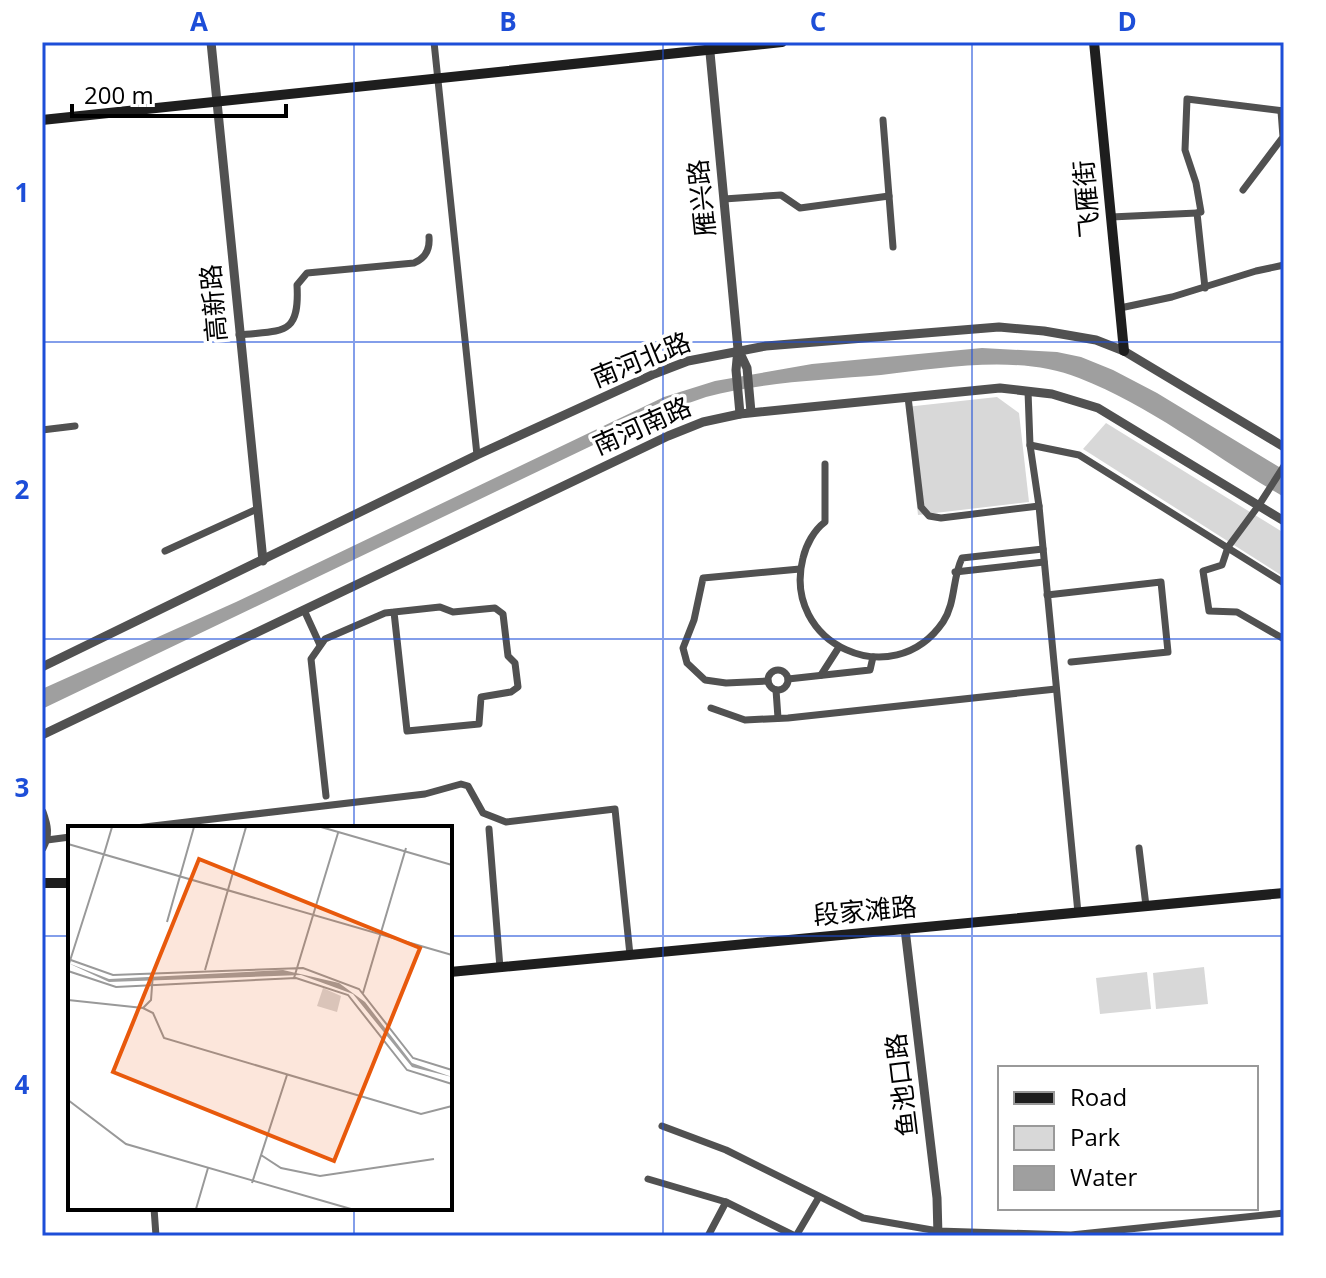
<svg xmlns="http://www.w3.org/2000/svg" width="1326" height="1278" viewBox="0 0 1326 1278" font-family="'Open Sans','Noto Sans SC',sans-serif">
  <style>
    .green { fill: #d8d8d8 }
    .water { fill: #9f9f9f }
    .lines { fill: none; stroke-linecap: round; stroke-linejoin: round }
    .minor { stroke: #515151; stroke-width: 7 }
    .tertiary { stroke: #515151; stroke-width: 9 }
    .secondary { stroke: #1e1e1e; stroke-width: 10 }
    .grid { fill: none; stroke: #1d4ed8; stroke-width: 2; stroke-opacity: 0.55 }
    .labels { text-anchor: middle; stroke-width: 7; stroke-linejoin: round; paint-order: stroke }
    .street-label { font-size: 26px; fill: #000; stroke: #fff }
    .inset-road { fill: none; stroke: #999; stroke-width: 2 }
    .view { fill: #e8590c; fill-opacity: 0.15; stroke: #e8590c; stroke-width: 4 }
    .inset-edge { fill: none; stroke: #000; stroke-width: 4 }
    .neatline { fill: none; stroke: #1d4ed8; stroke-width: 3 }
    .grid-label { font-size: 26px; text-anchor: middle; font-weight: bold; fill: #1d4ed8 }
  </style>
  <rect width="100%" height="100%" fill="#fff"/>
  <!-- green -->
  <g class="green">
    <polygon points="997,397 1019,413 1029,502 918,515 906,407"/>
    <polygon points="1106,423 1284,533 1284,577 1083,449"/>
    <polygon points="1204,967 1208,1004 1156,1009 1153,973"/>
    <polygon points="1147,972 1151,1009 1100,1014 1096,978"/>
  </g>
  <!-- water -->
  <path class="water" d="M982 348 1057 352 1081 357 1113 370 1157 393 1284 470V497C1214 457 1155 408 1079 378 1018 354 944 368 881 375 823 380 762 382 706 397 691 402 675 408 660 413L42 709V689L236 602 664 397 715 381 812 364Z"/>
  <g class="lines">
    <!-- minor -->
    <g class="minor">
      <polyline points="434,42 477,455"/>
      <polyline points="883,120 893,247"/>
      <polyline points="1243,190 1283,137 1281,111"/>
      <polyline points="724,199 781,195 800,208 889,196"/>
      <polyline points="1111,217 1197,213"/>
      <polyline points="1205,288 1197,213 1201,212 1196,183 1185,150 1187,99 1284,111"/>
      <polyline points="1120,308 1172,297 1256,271 1284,265"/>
      <path d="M239 335C282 330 300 337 297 285L307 273 414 263C426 258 430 249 429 237"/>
      <polyline points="1028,391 1030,445 1039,506 1078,913"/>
      <polyline points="908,397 921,507 929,516 941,518 1039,506"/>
      <polyline points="42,430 75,426"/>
      <polyline points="1030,445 1079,455 1284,583"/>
      <path d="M825 464V522C814 530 806 545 803 558 781 644 893 695 943 622 956 602 952 579 962 558L1043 549"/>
      <polyline points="1284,466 1259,505 1228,547 1222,565 1203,571 1209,611 1237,612 1284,639"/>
      <polyline points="165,551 257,509"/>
      <polyline points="955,572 1044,562"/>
      <polyline points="1047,595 1161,582 1168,652 1071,662"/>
      <polyline points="304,610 320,645"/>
      <circle cx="778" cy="680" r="10"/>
      <polyline points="821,675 839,647"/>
      <polyline points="788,679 870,670 873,657"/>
      <polyline points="768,681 726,683 705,680 687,663 683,648 694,620 703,578 800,569"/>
      <polyline points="776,690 778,718"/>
      <polyline points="711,708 745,720 788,718 1056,689"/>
      <polyline points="326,796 311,659 325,639 385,613 440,607 453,612 495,608 503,614 508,656 515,663 518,687 511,692 481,697 479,724 407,731 394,612"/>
      <polyline points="136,828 425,794 461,784 468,786 483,813 506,822 615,809 630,955"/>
      <polyline points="489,829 500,968"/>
      <polyline points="47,840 70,837"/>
      <polyline points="1139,848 1146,906"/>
      <polyline points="662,1126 726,1150 863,1218 938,1231 1071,1235 1284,1213"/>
      <polyline points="648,1179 726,1202 795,1236"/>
      <polyline points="154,1208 156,1236"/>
      <polyline points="708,1236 726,1202"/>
      <polyline points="796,1236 819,1197"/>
    </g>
    <!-- tertiary -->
    <g class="tertiary">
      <polyline points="211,42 263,561"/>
      <polyline points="709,42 738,349 736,370 740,414"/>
      <polyline points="738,349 747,368 751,412"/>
      <polyline points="42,667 477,455 654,374 688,361 766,346 999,327 1044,331 1096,340 1124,351 1284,447"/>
      <polyline points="42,735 668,436 703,422 740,414 1000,388 1052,394 1098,408 1284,521"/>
      <path d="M42 812C47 826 49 835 42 848"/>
      <polyline points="905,929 937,1198 938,1236"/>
    </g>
    <!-- secondary -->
    <g class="secondary">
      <polyline points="1094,42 1124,351"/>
      <polyline points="42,120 782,42"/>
      <polyline points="42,883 70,883"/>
      <polyline points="450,972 1284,893"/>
    </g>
  </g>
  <!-- grid -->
  <path class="grid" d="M354 42V828M663 42V1236M972 42V1236M42 342H1284M42 639H1284M42 936H70M450 936H1284M354 1208V1236"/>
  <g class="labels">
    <!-- street labels -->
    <g class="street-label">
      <text transform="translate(702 198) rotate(-96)" y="9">雁兴路</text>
      <text transform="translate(1087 199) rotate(-95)" y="9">飞雁街</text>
      <text transform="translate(214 303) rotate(-95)" y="9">高新路</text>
      <text transform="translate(641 360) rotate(-22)" y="9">南河北路</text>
      <text transform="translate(642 426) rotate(-24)" y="9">南河南路</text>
      <text transform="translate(865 911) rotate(-5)" y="9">段家滩路</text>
      <text transform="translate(902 1085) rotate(-97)" y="9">鱼池口路</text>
    </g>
  </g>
  <!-- overview -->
  <g transform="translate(68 826)">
    <rect width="384" height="384" fill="#fff"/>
    <path d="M255 162 273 170 269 186 249 180Z" fill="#d8d8d8"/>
    <path d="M0 137 41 153 215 144 271 157 297 176 344 237 384 251 344 241 285 168 233 149 41 156Z" fill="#9f9f9f"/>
    <path class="inset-road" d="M253 1 384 39M0 18 384 129M36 28 44 1M99 96 126 1M0 133 45 149 235 142 291 163 345 232 384 244M0 141 36 28M137 144 178 1M0 145 48 161 228 152 280 169 339 244 384 258M226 152 270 7M295 167 338 22M0 174 75 182 85 187 96 212 353 288 384 280M75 182 83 174 85 147M0 274 58 318 283 383M193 329 213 342 252 350 366 333M184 357 219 249M128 383 140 342"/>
    <path class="view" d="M131 33 352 122 266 335 45 246Z"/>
    <rect width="384" height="384" class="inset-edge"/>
  </g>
  <!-- border -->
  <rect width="1326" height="1278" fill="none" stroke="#ffffff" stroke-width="88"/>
  <!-- legend -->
  <rect x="998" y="1066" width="260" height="144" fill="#ffffff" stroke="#999999" stroke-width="2"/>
  <rect x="1014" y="1092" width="40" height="12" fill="#1e1e1e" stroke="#999999" stroke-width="2"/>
  <text x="1070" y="1106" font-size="24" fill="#000000">Road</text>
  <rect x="1014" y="1126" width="40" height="24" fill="#d8d8d8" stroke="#999999" stroke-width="2"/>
  <text x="1070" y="1146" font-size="24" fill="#000000">Park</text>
  <rect x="1014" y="1166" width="40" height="24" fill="#9f9f9f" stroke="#999999" stroke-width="2"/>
  <text x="1070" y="1186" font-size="24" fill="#000000">Water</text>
  <!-- scale -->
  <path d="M72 104v12h214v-12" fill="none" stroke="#000000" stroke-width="4"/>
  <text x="84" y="104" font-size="24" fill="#000000" stroke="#ffffff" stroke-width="6" paint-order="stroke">200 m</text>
  <rect x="44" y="44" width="1238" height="1190" class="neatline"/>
  <g class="grid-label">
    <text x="199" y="31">A</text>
    <text x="508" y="31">B</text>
    <text x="818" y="31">C</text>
    <text x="1127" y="31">D</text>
    <text x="22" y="202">1</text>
    <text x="22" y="499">2</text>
    <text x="22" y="797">3</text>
    <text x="22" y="1094">4</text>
  </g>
</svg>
